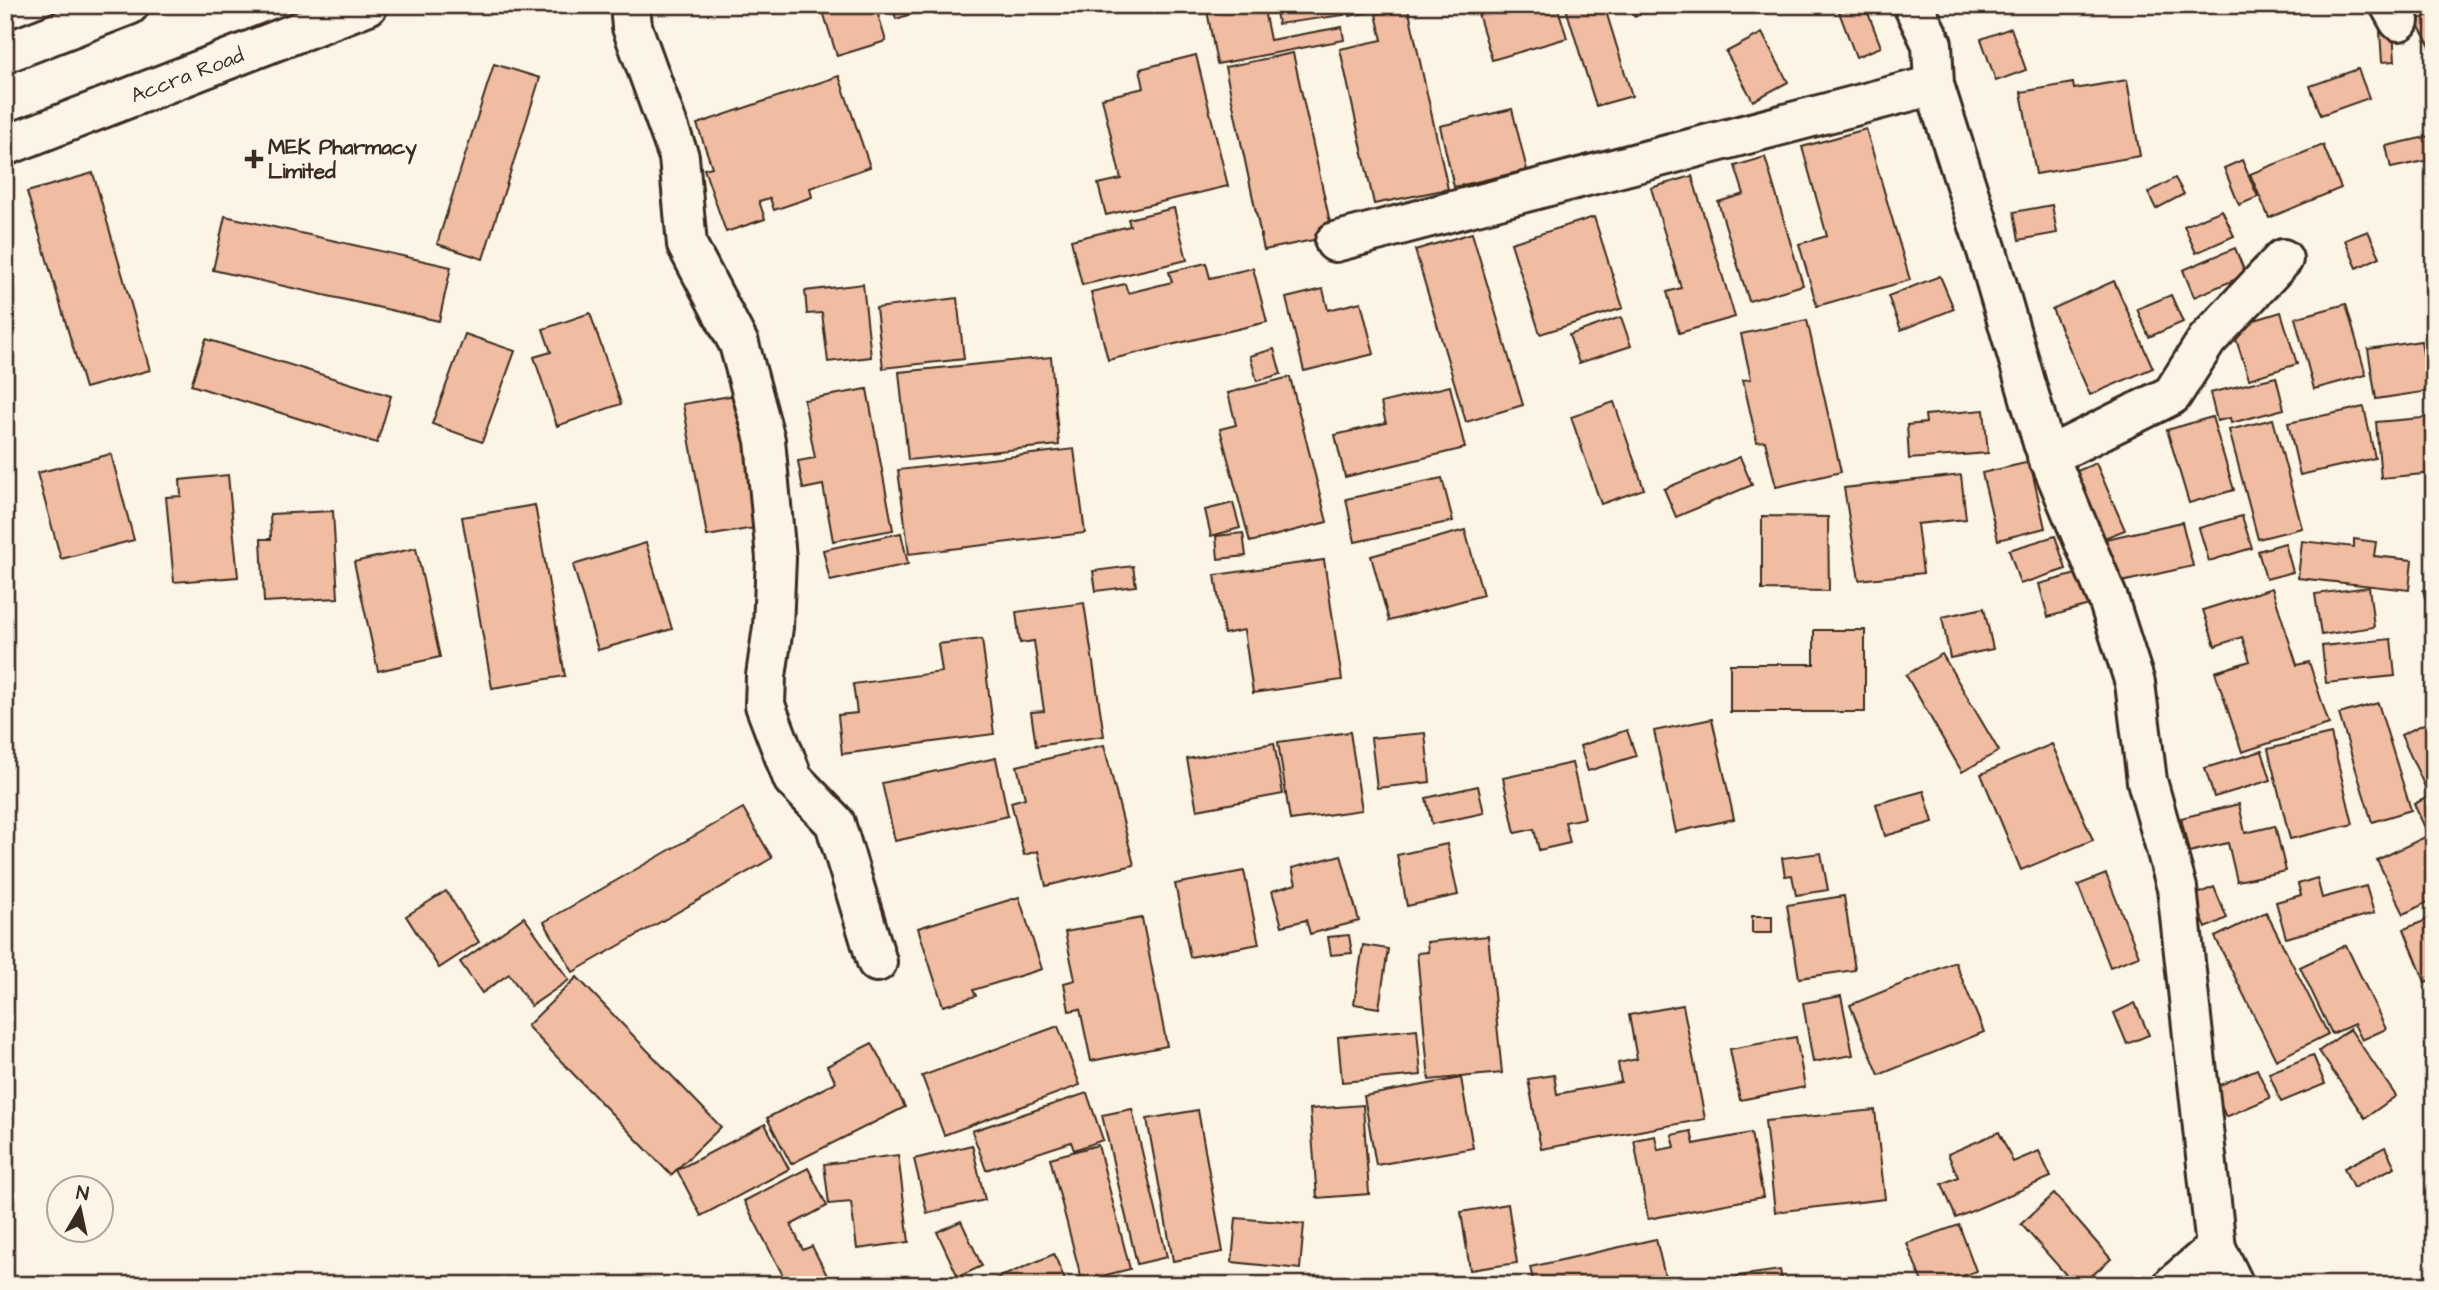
<svg xmlns="http://www.w3.org/2000/svg" width="2439" height="1290" viewBox="0 0 2439 1290" font-family="'Architects Daughter',sans-serif">
  <style>
    .building { fill: #f0bca2; stroke: #3b2a1e; stroke-width: 2 }
    .lines { fill: none; stroke-linecap: round; stroke-linejoin: round }
    .street-casing { stroke: #3b2a1e; stroke-width: 44 }
    .primary-casing { stroke: #3b2a1e; stroke-width: 44 }
    .street { stroke: #fcf5e5; stroke-width: 38 }
    .primary { stroke: #fcf5e5; stroke-width: 38 }
    .poi-dot { fill: #3b2a1e; stroke: #fcf5e5; stroke-width: 2.5 }
    .labels { text-anchor: middle; stroke-width: 6; stroke-linejoin: round; paint-order: stroke }
    .street-label { font-size: 21px; fill: #3b2a1e; stroke: #fcf5e5 }
    .poi-label { font-size: 21px; font-weight: bold; fill: #3b2a1e; stroke: #fcf5e5; text-anchor: start }
  </style>
  <rect width="100%" height="100%" fill="#fcf5e5"/>
  <filter id="ink" filterUnits="userSpaceOnUse"><feTurbulence type="fractalNoise" baseFrequency=".0143" numOctaves="2"/><feDisplacementMap in="SourceGraphic" scale="14" xChannelSelector="R" yChannelSelector="G"/><feConvolveMatrix kernelMatrix="1 2 1 2 8 2 1 2 1" color-interpolation-filters="sRGB"/></filter>
  <g filter="url(#ink)">
    <!-- building -->
    <g class="building">
      <polygon points="821,5 875,5 886,41 837,56"/>
      <polygon points="892,5 940,5 896,19"/>
      <polygon points="1206,5 1263,5 1270,40 1342,27 1344,40 1217,64"/>
      <polygon points="1275,5 1342,5 1344,15 1278,24"/>
      <polygon points="1348,5 1392,5 1392,7 1350,16"/>
      <polygon points="1482,5 1557,5 1567,38 1492,60 1476,7"/>
      <polygon points="1565,5 1604,5 1632,96 1596,106"/>
      <polygon points="1630,5 1664,5 1634,16"/>
      <polygon points="1858,5 1865,5 1881,47 1856,57 1839,12"/>
      <polygon points="2233,5 2253,5 2235,12"/>
      <polygon points="1408,7 1448,189 1374,204 1340,49 1382,40 1376,14"/>
      <polygon points="2434,12 2434,54 2416,21"/>
      <polygon points="2011,28 2026,70 1996,81 1981,39"/>
      <polygon points="2393,29 2395,61 2382,62 2380,31"/>
      <polygon points="1762,33 1788,82 1753,101 1726,52"/>
      <polygon points="1293,53 1333,236 1264,250 1225,67"/>
      <polygon points="1196,55 1228,186 1106,215 1098,184 1121,179 1102,98 1144,88 1140,69"/>
      <polygon points="494,64 540,78 483,259 437,244"/>
      <polygon points="2358,69 2369,98 2321,115 2310,86"/>
      <polygon points="839,76 870,167 810,188 812,197 774,210 770,198 759,201 765,219 726,232 704,169 712,167 697,124"/>
      <polygon points="2127,80 2140,156 2036,174 2021,92 2073,83 2074,89"/>
      <polygon points="1512,109 1527,170 1454,187 1440,126"/>
      <polygon points="1866,129 1910,280 1817,306 1799,244 1827,236 1802,147"/>
      <polygon points="2434,135 2434,159 2391,168 2386,146"/>
      <polygon points="2323,145 2341,188 2269,218 2250,174"/>
      <polygon points="1765,157 1803,285 1749,301 1718,202 1744,194 1735,166"/>
      <polygon points="2242,160 2258,197 2239,205 2224,168"/>
      <polygon points="93,173 150,370 85,388 27,192"/>
      <polygon points="1692,176 1735,317 1679,333 1667,292 1681,288 1651,188"/>
      <polygon points="2175,178 2184,194 2156,209 2148,193"/>
      <polygon points="2052,205 2057,233 2019,240 2014,212"/>
      <polygon points="1174,208 1187,260 1082,285 1071,240 1130,226 1128,219"/>
      <polygon points="2222,210 2234,236 2196,253 2184,226"/>
      <polygon points="225,216 451,267 439,321 213,270"/>
      <polygon points="1594,217 1623,308 1540,334 1511,243"/>
      <polygon points="2368,231 2380,257 2357,268 2345,240"/>
      <polygon points="1472,233 1523,405 1466,422 1415,250"/>
      <polygon points="2235,248 2246,275 2194,297 2183,270"/>
      <polygon points="1206,263 1210,278 1253,268 1267,322 1108,360 1091,292 1125,284 1128,293 1172,282 1169,272"/>
      <polygon points="2434,271 2434,286 2427,274"/>
      <polygon points="1940,276 1954,309 1901,330 1888,296"/>
      <polygon points="2114,281 2153,368 2090,395 2052,309"/>
      <polygon points="863,284 871,357 828,362 822,313 807,314 805,291"/>
      <polygon points="1323,289 1328,310 1361,302 1374,354 1304,371 1286,298"/>
      <polygon points="2171,295 2183,322 2149,337 2137,309"/>
      <polygon points="957,298 964,359 883,368 876,308"/>
      <polygon points="2346,304 2366,375 2314,389 2295,318"/>
      <polygon points="2281,312 2297,364 2249,379 2232,327"/>
      <polygon points="590,313 621,404 557,426 534,357 551,352 543,329"/>
      <polygon points="1621,317 1631,346 1579,363 1569,335"/>
      <polygon points="1807,320 1841,472 1776,487 1765,441 1757,442 1743,380 1751,379 1741,334"/>
      <polygon points="465,334 515,351 482,442 432,424"/>
      <polygon points="206,339 391,396 377,443 191,385"/>
      <polygon points="2421,341 2429,391 2376,399 2368,349"/>
      <polygon points="1274,349 1281,374 1257,381 1250,356"/>
      <polygon points="1051,357 1059,445 908,460 899,372"/>
      <polygon points="1290,377 1327,522 1250,542 1220,429 1236,425 1228,393"/>
      <polygon points="2276,377 2284,409 2231,423 2230,418 2217,421 2210,393"/>
      <polygon points="1450,386 1465,448 1345,477 1335,435 1386,423 1381,403"/>
      <polygon points="867,389 893,530 833,541 823,485 803,489 798,461 815,458 804,400"/>
      <polygon points="736,395 760,527 707,536 683,404"/>
      <polygon points="1614,402 1644,489 1601,504 1571,417"/>
      <polygon points="2364,407 2375,458 2300,475 2288,423"/>
      <polygon points="1984,410 1988,453 1909,459 1907,425 1926,423 1925,415"/>
      <polygon points="2212,417 2234,490 2189,503 2167,430"/>
      <polygon points="2434,417 2434,473 2381,478 2376,422"/>
      <polygon points="2273,419 2302,528 2258,539 2229,430"/>
      <polygon points="1074,449 1085,533 909,554 898,470"/>
      <polygon points="111,454 134,540 61,559 37,473"/>
      <polygon points="1740,457 1752,485 1676,517 1664,489"/>
      <polygon points="2030,462 2045,528 1998,540 1982,473"/>
      <polygon points="2096,463 2125,530 2099,540 2070,474"/>
      <polygon points="228,475 238,577 174,582 166,497 181,496 180,480"/>
      <polygon points="1961,475 1966,519 1917,524 1923,573 1859,580 1844,488"/>
      <polygon points="1442,478 1453,521 1355,542 1346,499"/>
      <polygon points="1233,503 1240,528 1211,536 1205,510"/>
      <polygon points="535,505 565,676 492,688 462,517"/>
      <polygon points="333,511 338,598 264,602 261,539 271,539 270,514"/>
      <polygon points="1762,516 1828,517 1829,591 1762,590"/>
      <polygon points="2242,516 2252,548 2209,561 2199,528"/>
      <polygon points="2182,522 2193,566 2117,583 2106,539"/>
      <polygon points="1465,530 1483,595 1389,621 1371,556"/>
      <polygon points="901,533 908,564 830,581 823,550"/>
      <polygon points="1243,533 1246,556 1218,559 1216,536"/>
      <polygon points="2055,536 2066,569 2020,584 2009,550"/>
      <polygon points="2354,539 2376,542 2374,556 2412,560 2409,590 2298,578 2302,541 2354,547"/>
      <polygon points="646,543 672,629 598,650 573,565"/>
      <polygon points="2285,543 2293,572 2266,579 2258,551"/>
      <polygon points="416,548 440,657 378,671 354,562"/>
      <polygon points="1324,560 1342,680 1253,693 1244,630 1224,634 1215,575"/>
      <polygon points="1133,566 1136,586 1096,591 1093,571"/>
      <polygon points="2080,573 2089,605 2048,617 2039,584"/>
      <polygon points="2369,587 2374,627 2321,635 2315,594"/>
      <polygon points="2272,588 2297,665 2309,662 2329,724 2242,752 2215,672 2250,661 2242,637 2215,646 2203,610"/>
      <polygon points="2434,588 2434,615 2430,616 2423,590"/>
      <polygon points="1084,603 1104,736 1036,746 1031,712 1044,711 1034,641 1020,643 1016,612"/>
      <polygon points="1984,608 1993,649 1950,658 1942,617"/>
      <polygon points="1814,630 1865,630 1865,712 1730,712 1730,664 1814,664"/>
      <polygon points="982,639 994,734 842,754 838,715 857,713 853,684 942,672 938,644"/>
      <polygon points="2391,639 2395,676 2326,683 2322,646"/>
      <polygon points="1942,654 1999,751 1962,772 1906,675"/>
      <polygon points="2378,703 2411,810 2372,822 2339,714"/>
      <polygon points="1712,719 1734,819 1676,832 1654,731"/>
      <polygon points="2434,719 2434,786 2426,789 2401,735"/>
      <polygon points="1627,730 1636,756 1588,771 1580,746"/>
      <polygon points="1350,732 1362,810 1290,820 1278,742"/>
      <polygon points="1425,733 1430,782 1377,788 1371,738"/>
      <polygon points="2331,734 2353,824 2290,839 2268,749"/>
      <polygon points="1274,743 1283,794 1197,810 1187,759"/>
      <polygon points="2052,744 2093,840 2021,870 1981,774"/>
      <polygon points="1104,745 1134,865 1046,886 1038,851 1024,855 1011,802 1025,798 1017,766"/>
      <polygon points="2262,751 2271,780 2214,797 2205,768"/>
      <polygon points="996,758 1008,816 895,841 882,783"/>
      <polygon points="1572,763 1585,818 1565,822 1570,843 1539,850 1534,829 1515,833 1503,778"/>
      <polygon points="1478,786 1484,813 1432,824 1426,798"/>
      <polygon points="1924,791 1933,822 1885,836 1876,804"/>
      <polygon points="2434,794 2434,826 2426,830 2414,804"/>
      <polygon points="2239,804 2245,833 2275,826 2286,871 2237,881 2228,843 2189,852 2181,818"/>
      <polygon points="743,808 772,858 573,972 544,922"/>
      <polygon points="2427,836 2434,850 2434,899 2404,914 2377,860"/>
      <polygon points="1447,844 1458,895 1407,906 1397,855"/>
      <polygon points="1821,853 1828,890 1796,895 1792,875 1785,876 1782,858"/>
      <polygon points="1341,855 1359,921 1310,934 1306,920 1282,926 1272,891 1296,884 1292,868"/>
      <polygon points="1244,871 1259,944 1190,957 1175,884"/>
      <polygon points="2106,874 2139,956 2110,967 2078,885"/>
      <polygon points="2317,878 2322,898 2366,886 2374,913 2286,938 2276,902 2301,895 2298,884"/>
      <polygon points="2214,887 2227,918 2206,928 2192,896"/>
      <polygon points="446,891 479,942 439,968 406,916"/>
      <polygon points="1844,896 1855,970 1799,978 1787,905"/>
      <polygon points="1019,897 1042,969 973,990 976,996 943,1006 918,928"/>
      <polygon points="2266,912 2328,1034 2276,1060 2215,937"/>
      <rect x="1752" y="916" width="20" height="17"/>
      <polygon points="524,917 569,980 531,1006 509,974 482,993 460,962"/>
      <polygon points="2434,917 2434,979 2425,982 2404,929"/>
      <polygon points="1142,918 1167,1046 1091,1061 1080,1009 1069,1011 1064,983 1075,980 1065,932"/>
      <polygon points="1349,935 1352,953 1331,955 1328,937"/>
      <polygon points="1488,936 1502,1073 1429,1080 1417,953 1428,952 1427,942"/>
      <polygon points="1363,945 1388,949 1379,1008 1354,1004"/>
      <polygon points="2346,945 2386,1029 2362,1040 2354,1024 2332,1034 2300,967"/>
      <polygon points="1955,962 1984,1032 1879,1075 1850,1005"/>
      <polygon points="577,977 721,1127 671,1175 527,1026"/>
      <polygon points="1841,996 1853,1055 1813,1062 1803,1003"/>
      <polygon points="2135,1003 2149,1035 2127,1044 2114,1013"/>
      <polygon points="1683,1005 1705,1119 1541,1149 1528,1079 1554,1075 1557,1094 1621,1082 1618,1063 1637,1059 1629,1015"/>
      <polygon points="1058,1026 1080,1085 944,1135 922,1076"/>
      <polygon points="1417,1029 1421,1075 1342,1082 1338,1037"/>
      <polygon points="2350,1029 2396,1096 2365,1118 2319,1051"/>
      <polygon points="1796,1037 1805,1087 1740,1100 1730,1049"/>
      <polygon points="872,1043 905,1107 791,1164 767,1118 836,1082 827,1066"/>
      <polygon points="2313,1055 2325,1084 2281,1102 2269,1073"/>
      <polygon points="2257,1069 2270,1098 2226,1117 2213,1088"/>
      <polygon points="1461,1078 1473,1148 1376,1165 1364,1096"/>
      <polygon points="1087,1093 1103,1140 1074,1150 1071,1142 986,1170 972,1131"/>
      <polygon points="1363,1105 1369,1194 1317,1198 1310,1109"/>
      <polygon points="1132,1109 1167,1257 1137,1264 1102,1115"/>
      <polygon points="1198,1110 1223,1252 1173,1261 1147,1119"/>
      <polygon points="1875,1110 1885,1199 1775,1212 1765,1121"/>
      <polygon points="765,1124 789,1169 701,1216 677,1170"/>
      <polygon points="1691,1131 1694,1144 1751,1133 1763,1197 1648,1219 1634,1140 1655,1136 1658,1150 1675,1147 1672,1135"/>
      <polygon points="1999,1132 2013,1162 2039,1151 2051,1177 1956,1218 1942,1184 1958,1177 1948,1154"/>
      <polygon points="972,1145 985,1200 927,1213 914,1159"/>
      <polygon points="1098,1145 1130,1269 1082,1281 1050,1158"/>
      <polygon points="2385,1147 2395,1167 2353,1188 2344,1168"/>
      <polygon points="898,1155 909,1242 857,1249 851,1202 829,1204 824,1164"/>
      <polygon points="808,1168 827,1206 791,1225 803,1250 812,1246 832,1285 788,1285 744,1201"/>
      <polygon points="2054,1194 2111,1259 2081,1285 2075,1285 2021,1224"/>
      <polygon points="1508,1204 1517,1263 1470,1270 1461,1212"/>
      <polygon points="1236,1218 1304,1224 1300,1269 1232,1262"/>
      <polygon points="961,1221 982,1266 958,1277 937,1232"/>
      <polygon points="1959,1225 1976,1271 1940,1285 1923,1285 1907,1243"/>
      <polygon points="1656,1239 1667,1285 1534,1285 1530,1267"/>
      <polygon points="1054,1254 1067,1285 982,1285"/>
      <polygon points="1780,1270 1783,1285 1738,1285 1737,1276"/>
    </g>
    <g class="lines">
      <!-- street casing -->
      <g class="street-casing">
        <g id="street">
          <polyline points="630,5 632,27 679,157 687,245 739,344 765,440 776,558 773,627 766,676 765,705 793,779 835,823 877,962"/>
          <polyline points="1913,5 1932,44 1934,85 1987,251 2043,443 2108,599 2135,683 2147,781 2177,888 2216,1248 2234,1285"/>
          <polyline points="2390,5 2399,21"/>
          <polyline points="1335,242 1934,85"/>
          <polyline points="2047,457 2172,395 2207,340 2283,259"/>
          <polyline points="2173,1285 2216,1248"/>
        </g>
      </g>
      <!-- primary casing -->
      <g class="primary-casing">
        <g id="primary">
          <polyline points="5,53 129,5"/>
          <polyline points="5,146 368,5"/>
        </g>
      </g>
      <!-- street -->
      <use href="#street" class="street"/>
      <!-- primary -->
      <use href="#primary" class="primary"/>
    </g>
  </g>
  <!-- markers -->
  <path class="poi-dot" d="M250.5 148.5h7v7h7v7h-7v7h-7v-7h-7v-7h7z"/>
  <g class="labels">
    <!-- street labels -->
    <g class="street-label">
      <text transform="translate(187 75) rotate(-21)" y="7">Accra Road</text>
    </g>
    <!-- poi labels -->
    <g class="poi-label">
      <text x="268" y="154">MEK Pharmacy<tspan x="268" dy="24">Limited</tspan></text>
    </g>
  </g>
  <!-- margin -->
  <rect width="2439" height="1290" fill="none" stroke="#fcf5e5" stroke-width="28"/>
  <rect x="14" y="14" width="2411" height="1262" fill="none" stroke="#3b2a1e" stroke-width="2.5" filter="url(#ink)"/>
  <!-- north arrow -->
  <g transform="translate(80 1209) rotate(9)"><circle r="33" fill="#fcf5e5" stroke="#afa495" stroke-width="2"/>
  <path d="M0-5L12 26L0 18L-12 26Z" fill="#3b2a1e"/>
  <text y="-10" font-size="19" font-weight="bold" text-anchor="middle" fill="#3b2a1e">N</text>
  </g>
</svg>
